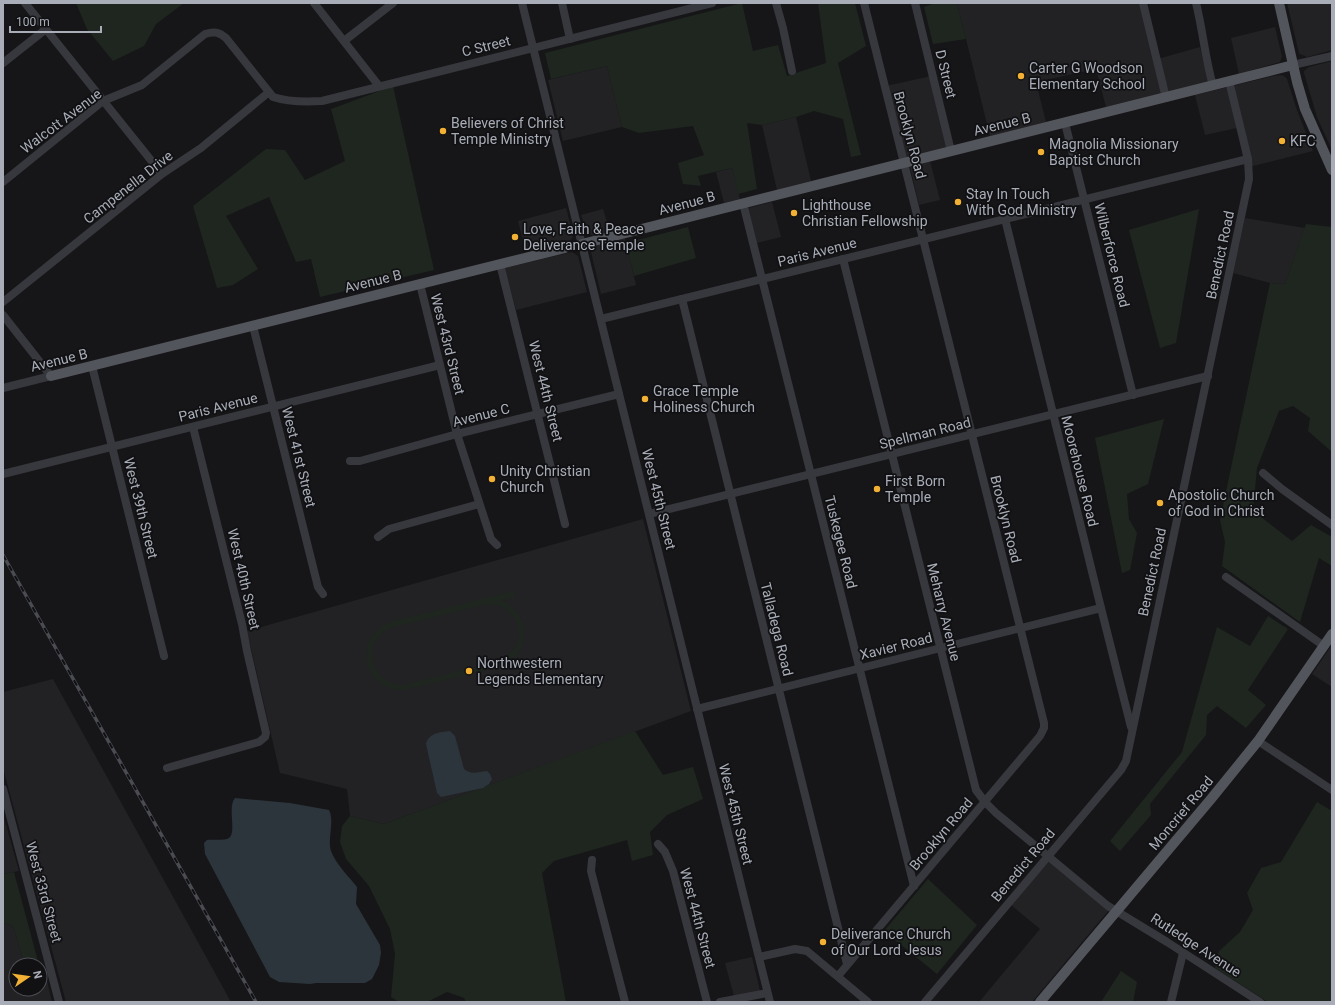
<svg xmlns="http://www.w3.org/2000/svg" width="1335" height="1005" viewBox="0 0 1335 1005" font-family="Roboto,sans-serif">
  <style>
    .built { fill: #222225 }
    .green { fill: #1e261f; fill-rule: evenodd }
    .water { fill: #2c353c }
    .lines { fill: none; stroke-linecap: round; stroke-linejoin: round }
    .minor { stroke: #37383d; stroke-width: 8 }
    .major { stroke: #53555c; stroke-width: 10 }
    .rail-casing { stroke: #4a4c52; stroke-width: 3.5 }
    .rail { stroke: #111113; stroke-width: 2; stroke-dasharray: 6; stroke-linecap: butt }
    .poi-dot { fill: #f2b134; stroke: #111113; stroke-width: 1.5 }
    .labels { text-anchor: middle; stroke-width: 3.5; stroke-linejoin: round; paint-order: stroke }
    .street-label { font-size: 14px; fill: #a8adb8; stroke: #111113 }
    .poi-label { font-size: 14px; fill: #a8adb8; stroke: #111113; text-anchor: start }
  </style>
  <rect width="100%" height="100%" fill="#161618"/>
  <!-- built -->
  <g class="built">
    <polygon points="957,3 1140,3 1154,60 1200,47 1208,82 1106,107 1096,69 1036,82 1046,122 990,136"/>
    <polygon points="1287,3 1332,3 1332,50 1307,57 1300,54 1299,53"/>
    <polygon points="1275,27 1282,57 1280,62 1239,74 1231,38"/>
    <polygon points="1332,61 1332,150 1317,117 1304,73 1304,71 1309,67"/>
    <polygon points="607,66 622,127 563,141 548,80"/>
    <polygon points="1281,75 1284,76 1287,79 1297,110 1313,151 1245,168 1237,128 1205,135 1195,95 1273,76"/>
    <polygon points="931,76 947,147 904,158 886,86"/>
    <polygon points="796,117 811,181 777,190 762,125"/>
    <polygon points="930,161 940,200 919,205 910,167"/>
    <polygon points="732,168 740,199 724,203 716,172"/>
    <polygon points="772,202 781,237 757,243 748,208"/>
    <polygon points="566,208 573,234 572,238 569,241 526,252 518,221"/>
    <polygon points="603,209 610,232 594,236 587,234 581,215"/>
    <polygon points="1245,218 1305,228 1285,284 1270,283 1233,273"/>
    <polygon points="625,238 636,285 601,294 591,252 593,247 597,245"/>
    <polygon points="572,252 578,256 587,292 516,310 505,268"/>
    <polygon points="643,519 691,711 384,824 350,816 347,789 280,773 247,631"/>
    <polygon points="1332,645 1332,687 1312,674"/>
    <polygon points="53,679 231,1002 66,1002 3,768 3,692"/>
    <polygon points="3,814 19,871 3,874"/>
    <polygon points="1049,861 1109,910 1032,1002 979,1002 1040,929 1011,905"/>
    <polygon points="3,923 13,926 25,965 16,965 16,989 40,989 40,968 44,968 52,1002 3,1002"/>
    <polygon points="752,957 760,991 734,996 725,963"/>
  </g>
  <!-- green -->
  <g class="green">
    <polygon points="76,3 184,3 156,24 144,46 113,61 87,29"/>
    <polygon points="742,3 753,51 778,45 787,76 826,63 818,3 855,3 866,46 838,63 861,155 851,157 843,119 814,111 796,117 762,125 747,123 757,189 738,194 732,168 698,176 701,186 683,184 678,163 704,155 693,126 639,133 622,127 607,66 551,79 545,53"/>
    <polygon points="935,3 957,3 966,39 933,44 924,7"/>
    <polygon points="393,86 434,270 320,297 311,259 296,262 269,197 226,216 258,269 233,285 217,288 193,206 266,149 285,150 305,180 345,161 331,109"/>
    <polygon points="1199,209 1176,343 1160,348 1129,230"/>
    <polygon points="1306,224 1332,227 1332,452 1308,431 1310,418 1293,406 1279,411 1257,468 1253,511 1292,541 1311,525 1332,537 1332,566 1319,558 1300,622 1222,566 1225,542 1220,520 1270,283 1285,284"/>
    <polygon points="688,227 696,258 634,276 626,243"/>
    <polygon points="1164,419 1148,484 1127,494 1129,519 1137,533 1130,570 1122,573 1095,438"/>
    <path d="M514 591 515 597 502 600C533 616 532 656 498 667L404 690C361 690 352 635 393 621ZM492 604C525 609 529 651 496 662L403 685C367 684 360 637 394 627L483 605Z"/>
    <polygon points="1268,616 1288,629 1248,690 1266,705 1246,728 1217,706 1207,715 1206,735 1150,804 1151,815 1120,851 1110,841 1182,752 1217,627 1250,646"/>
    <polygon points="635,731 663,775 693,767 703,799 667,815 650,832 653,855 632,861 627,840 554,861 542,873 566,1002 466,1002 464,998 447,992 427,1002 399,1002 391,997 395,954 390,929 369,886 346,859 340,842 342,826 350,816 384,824"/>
    <polygon points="1317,802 1332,811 1332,1002 1268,1002 1215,968 1219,951 1240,932 1253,910 1247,893 1261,868 1281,862"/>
    <polygon points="14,872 39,965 25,965 13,926 3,923 3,874"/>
    <polygon points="928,879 977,925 937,974 884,931"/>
    <polygon points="1121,971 1137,982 1133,1002 1101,1002"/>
  </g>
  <!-- water -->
  <g class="water">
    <path d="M450 731 455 736 464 769C471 775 478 772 487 771L490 774 492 779 489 784 483 788 441 797 437 793 426 744C429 733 440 732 450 731Z"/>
    <path d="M235 798 290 803 329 810C335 822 327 838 331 851 335 863 349 877 357 887L356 904 380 945 381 953 379 965 372 979 365 983H316L310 984 279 982 270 977 205 854 204 843 207 840C213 839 224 841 229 838 237 832 227 807 235 798Z"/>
  </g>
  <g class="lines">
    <!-- minor -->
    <g class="minor">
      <polyline points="25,3 162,174"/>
      <polyline points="314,3 379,86"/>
      <polyline points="522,3 770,1002"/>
      <polyline points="562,3 570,39"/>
      <polyline points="776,3 783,28 792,71"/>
      <polyline points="915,3 951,151"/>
      <polyline points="1143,3 1166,98"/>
      <path d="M1196 3C1203 31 1205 58 1213 86"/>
      <polyline points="344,41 393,3"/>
      <polyline points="3,63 46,29"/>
      <polyline points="1293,65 1332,56"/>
      <polyline points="1065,123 1133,395"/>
      <path d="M3 182 103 101 142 85 205 34C214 31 219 32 226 38L273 97C288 102 306 102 322 101L712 3"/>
      <polyline points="743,203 914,886"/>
      <polyline points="1005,219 1101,608 1131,727"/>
      <polyline points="565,248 582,244"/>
      <polyline points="843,259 976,790 985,802 996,813 1108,906 1167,942 1260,1002"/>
      <polyline points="500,264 565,524"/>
      <polyline points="420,284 457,434 491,539 497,545"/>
      <polyline points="682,299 847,964"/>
      <polyline points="3,302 162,174 201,148 269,92"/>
      <polyline points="3,315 51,376 3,388"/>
      <polyline points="601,319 1248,159"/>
      <polyline points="253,326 318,587 323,594"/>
      <polyline points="92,366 164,656"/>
      <polyline points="350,461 360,461 457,434 619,394"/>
      <polyline points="1263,473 1282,489 1332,525"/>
      <polyline points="3,474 440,365"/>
      <polyline points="649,514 1208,376"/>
      <polyline points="378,537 389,529 479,504"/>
      <polyline points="1226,577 1324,646"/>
      <polyline points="697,709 1101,608"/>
      <polyline points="1258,741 1332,790"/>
      <polyline points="167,768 259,742 265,737 266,733 247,651 242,624 193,427"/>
      <polyline points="3,789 59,1002"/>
      <polyline points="658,844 665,852 673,871 707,1002"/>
      <polyline points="592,860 591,871 625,1002"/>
      <polyline points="759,957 795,949 807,951 868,1002"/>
      <polyline points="838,976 1040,736 1044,728 1044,723 864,3"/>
      <polyline points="720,1002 767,993"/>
      <polyline points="925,1002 1121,770 1126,761 1249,179 1248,159 1229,81"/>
      <polyline points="1171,1002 1183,953"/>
    </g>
    <!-- major -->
    <g class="major">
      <polyline points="1279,3 1297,82 1305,109 1332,170"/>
      <polyline points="582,244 1293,65"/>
      <polyline points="51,376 565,248"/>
      <polyline points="1040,1002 1211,799 1258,741 1332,634"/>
    </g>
    <!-- rail casing -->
    <g class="rail-casing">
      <polyline id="rail" points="3,555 256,1002"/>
    </g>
    <!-- rail -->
    <use href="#rail" class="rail"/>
  </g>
  <!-- markers -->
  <g class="poi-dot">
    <circle cx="1021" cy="76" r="4"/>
    <circle cx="443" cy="131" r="4"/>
    <circle cx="1282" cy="141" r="4"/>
    <circle cx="1041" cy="152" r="4"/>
    <circle cx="958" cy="202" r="4"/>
    <circle cx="794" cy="213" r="4"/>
    <circle cx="515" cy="237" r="4"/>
    <circle cx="645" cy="399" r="4"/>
    <circle cx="492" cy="479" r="4"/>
    <circle cx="877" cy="489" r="4"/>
    <circle cx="1160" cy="503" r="4"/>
    <circle cx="469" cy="671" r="4"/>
    <circle cx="823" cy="942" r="4"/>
  </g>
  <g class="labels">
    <!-- street labels -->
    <g class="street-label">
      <text transform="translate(486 46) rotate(-14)" y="5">C Street</text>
      <text transform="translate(946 74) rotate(76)" y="5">D Street</text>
      <text transform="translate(61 121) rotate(-37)" y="5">Walcott Avenue</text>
      <text transform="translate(1002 124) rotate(-14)" y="5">Avenue B</text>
      <text transform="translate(910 135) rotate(75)" y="5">Brooklyn Road</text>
      <text transform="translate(128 187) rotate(-38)" y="5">Campenella Drive</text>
      <text transform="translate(687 203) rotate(-15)" y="5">Avenue B</text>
      <text transform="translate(817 252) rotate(-14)" y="5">Paris Avenue</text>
      <text transform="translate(1112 255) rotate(76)" y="5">Wilberforce Road</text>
      <text transform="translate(1220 255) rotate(-78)" y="5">Benedict Road</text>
      <text transform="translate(373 281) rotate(-14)" y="5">Avenue B</text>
      <text transform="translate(448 344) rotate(76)" y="5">West 43rd Street</text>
      <text transform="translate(59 360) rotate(-14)" y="5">Avenue B</text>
      <text transform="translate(546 391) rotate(76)" y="5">West 44th Street</text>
      <text transform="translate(218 407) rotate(-14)" y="5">Paris Avenue</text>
      <text transform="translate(481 415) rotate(-14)" y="5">Avenue C</text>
      <text transform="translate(925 433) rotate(-14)" y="5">Spellman Road</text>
      <text transform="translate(299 457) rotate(76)" y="5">West 41st Street</text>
      <text transform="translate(1080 471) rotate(76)" y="5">Moorehouse Road</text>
      <text transform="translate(659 499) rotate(76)" y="5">West 45th Street</text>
      <text transform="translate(141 508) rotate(76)" y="5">West 39th Street</text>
      <text transform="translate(1006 519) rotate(76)" y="5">Brooklyn Road</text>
      <text transform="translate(841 542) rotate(76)" y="5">Tuskegee Road</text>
      <text transform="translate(1152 572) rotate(-78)" y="5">Benedict Road</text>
      <text transform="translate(244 579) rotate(77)" y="5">West 40th Street</text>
      <text transform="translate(944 612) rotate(76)" y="5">Meharry Avenue</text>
      <text transform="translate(777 629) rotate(76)" y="5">Talladega Road</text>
      <text transform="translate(896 646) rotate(-14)" y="5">Xavier Road</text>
      <text transform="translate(1181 813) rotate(-50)" y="5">Moncrief Road</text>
      <text transform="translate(736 814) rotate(76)" y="5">West 45th Street</text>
      <text transform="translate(941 834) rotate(-50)" y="5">Brooklyn Road</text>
      <text transform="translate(1023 865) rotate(-50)" y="5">Benedict Road</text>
      <text transform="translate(44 892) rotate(75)" y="5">West 33rd Street</text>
      <text transform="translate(698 918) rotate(75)" y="5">West 44th Street</text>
      <text transform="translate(1196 945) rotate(33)" y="5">Rutledge Avenue</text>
    </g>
    <!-- poi labels -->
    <g class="poi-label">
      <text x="1029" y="73">Carter G Woodson<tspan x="1029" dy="16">Elementary School</tspan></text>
      <text x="451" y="128">Believers of Christ<tspan x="451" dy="16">Temple Ministry</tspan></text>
      <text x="1290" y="146">KFC</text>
      <text x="1049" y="149">Magnolia Missionary<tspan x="1049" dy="16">Baptist Church</tspan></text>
      <text x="966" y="199">Stay In Touch<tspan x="966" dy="16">With God Ministry</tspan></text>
      <text x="802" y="210">Lighthouse<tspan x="802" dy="16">Christian Fellowship</tspan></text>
      <text x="523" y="234">Love, Faith &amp; Peace<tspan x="523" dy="16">Deliverance Temple</tspan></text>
      <text x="653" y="396">Grace Temple<tspan x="653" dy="16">Holiness Church</tspan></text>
      <text x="500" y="476">Unity Christian<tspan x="500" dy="16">Church</tspan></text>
      <text x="885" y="486">First Born<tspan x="885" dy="16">Temple</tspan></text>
      <text x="1168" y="500">Apostolic Church<tspan x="1168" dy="16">of God in Christ</tspan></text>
      <text x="477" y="668">Northwestern<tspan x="477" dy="16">Legends Elementary</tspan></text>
      <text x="831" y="939">Deliverance Church<tspan x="831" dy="16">of Our Lord Jesus</tspan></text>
    </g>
  </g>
  <!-- border -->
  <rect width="1335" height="1005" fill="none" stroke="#a8adb8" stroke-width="8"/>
  <!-- north arrow -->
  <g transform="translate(28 977) rotate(77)"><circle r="19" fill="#111113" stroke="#4d4f55"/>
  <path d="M0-3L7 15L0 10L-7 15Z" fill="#f2b134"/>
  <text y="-6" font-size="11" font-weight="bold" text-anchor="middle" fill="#a8adb8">N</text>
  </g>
  <!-- scale -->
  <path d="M10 26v6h91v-6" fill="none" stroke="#a8adb8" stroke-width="2"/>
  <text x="16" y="26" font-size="12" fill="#a8adb8" stroke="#111113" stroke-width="3" paint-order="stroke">100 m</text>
</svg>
